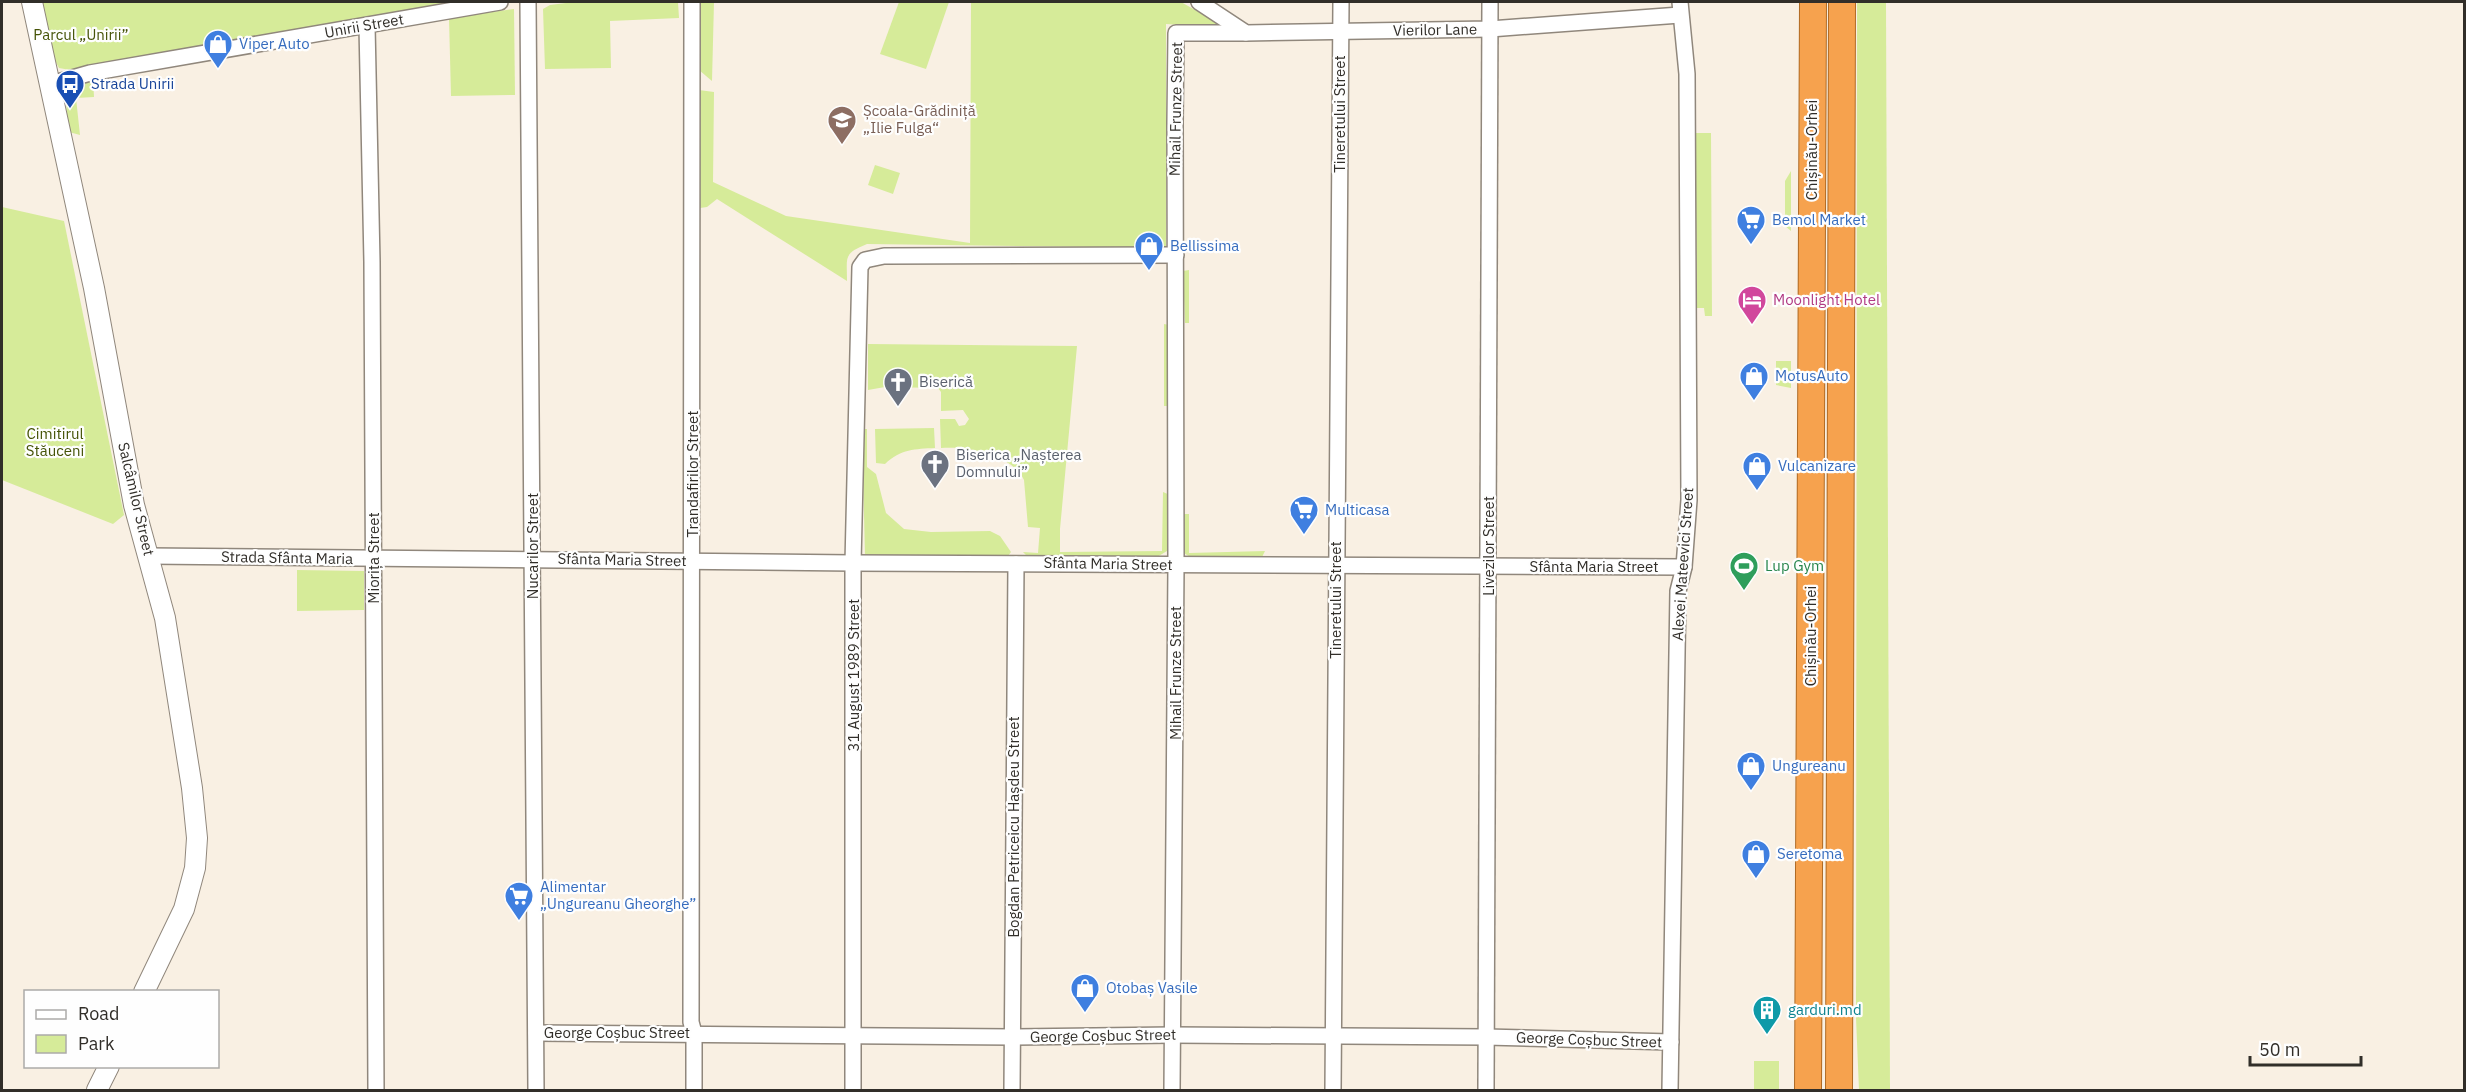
<svg xmlns="http://www.w3.org/2000/svg" width="2466" height="1092" viewBox="0 0 2466 1092" font-family="'IBM Plex Sans',sans-serif">
  <style>
    .green { fill: #d6eb99 }
    .lines { fill: none; stroke-linecap: round; stroke-linejoin: round }
    .minor-casing { stroke: #90877c; stroke-width: 18 }
    .tertiary-casing { stroke: #90877c; stroke-width: 22 }
    .trunk-casing { stroke: #af6a24; stroke-width: 28 }
    .minor { stroke: #fff; stroke-width: 15 }
    .tertiary { stroke: #fff; stroke-width: 20 }
    .trunk { stroke: #f6a24e; stroke-width: 26 }
    .labels { text-anchor: middle; stroke-width: 4.5; stroke-linejoin: round; paint-order: stroke }
    .street-label { font-size: 15px; fill: #312e29; stroke: #fefefe }
    .park-label { font-size: 15px; fill: #455307; stroke: #fefefe }
    .shop-label { font-size: 15px; fill: #366cbe; stroke: #fefefe; text-anchor: start }
    .transit-label { font-size: 15px; fill: #164399; stroke: #fefefe; text-anchor: start }
    .education-label { font-size: 15px; fill: #785e54; stroke: #fefefe; text-anchor: start }
    .hotel-label { font-size: 15px; fill: #b23c85; stroke: #fefefe; text-anchor: start }
    .worship-label { font-size: 15px; fill: #5b616d; stroke: #fefefe; text-anchor: start }
    .leisure-label { font-size: 15px; fill: #27864d; stroke: #fefefe; text-anchor: start }
    .culture-label { font-size: 15px; fill: #0d838f; stroke: #fefefe; text-anchor: start }
  </style>
  <rect width="100%" height="100%" fill="#f9f0e3"/>
  <!-- green -->
  <g class="green">
    <polygon points="38,2 454,2 70,70 59,68 52,55"/>
    <polygon points="574,2 678,2 679,18 610,21 611,68 545,69 543,9 550,5"/>
    <polygon points="698,2 714,2 712,81 699,70"/>
    <polygon points="899,2 949,2 926,69 880,54"/>
    <path d="M971 2H1181L1227 28 1166 24V248L867 244C843 254 847 256 847 281L717 199 707 207 700 208 699 90 714 92 713 182 786 216 970 243Z"/>
    <polygon points="1857,2 1886,2 1890,1090 1859,1090 1856,1018"/>
    <polygon points="514,9 515,95 451,96 449,18"/>
    <path d="M93 79 94 97 76 98 80 135 69 132C65 98 62 97 93 79Z"/>
    <polygon points="1695,133 1711,133 1712,316 1705,316 1704,308 1697,308"/>
    <polygon points="875,165 900,173 893,194 868,185"/>
    <polygon points="1791,171 1791,231 1785,226 1785,181"/>
    <polygon points="2,207 64,221 124,515 113,524 2,480"/>
    <polygon points="1189,270 1189,323 1185,323 1183,271"/>
    <polygon points="1164,324 1169,325 1169,405 1167,406 1164,406"/>
    <path d="M868 344 1077 346 1060 529V552L1162 551 1163 492 1170 495 1167 551 1157 557H1028L1023 552 1038 553 1040 528 1028 527 1024 480C1012 454 967 446 941 448L940 419H955L959 426 965 425 969 419 963 410 941 411V392L938 388 885 387 868 390Z"/>
    <polygon points="1776,361 1791,361 1791,388 1776,385"/>
    <path d="M934 428 935 448C915 449 901 449 885 464L876 463 875 429Z"/>
    <polygon points="864,429 867,429 867,467 876,474 886,513 904,529 931,532 990,531 1000,536 1011,552 1008,556 865,556 862,431"/>
    <polygon points="1183,514 1189,514 1189,553 1265,551 1262,557 1190,557 1184,553"/>
    <polygon points="297,570 364,571 364,610 297,611"/>
    <rect x="1754" y="1061" width="25" height="29"/>
  </g>
  <g class="lines">
    <!-- minor casing -->
    <g class="minor-casing">
      <g id="minor">
        <polyline points="528,2 536,1090"/>
        <polyline points="692,2 691,1022 694,1033 694,1090"/>
        <polyline points="1199,2 1246,33 1490,29 1680,15"/>
        <polyline points="367,26 372,262 376,1090"/>
        <polyline points="51,84 90,73 500,2"/>
        <polyline points="148,556 853,563 1684,567"/>
        <polyline points="536,1033 1012,1037 1173,1035 1486,1037 1671,1042"/>
        <polyline points="853,1090 853,563 860,267 865,260 884,256 1176,255"/>
        <polyline points="1012,1090 1016,564"/>
        <polyline points="1172,1090 1176,565 1175,122 1176,33 1246,33"/>
        <polyline points="1333,1090 1341,2"/>
        <polyline points="1486,1090 1490,2"/>
        <polyline points="1670,1090 1678,591 1684,567 1689,500 1687,74 1680,2"/>
      </g>
    </g>
    <!-- tertiary casing -->
    <g class="tertiary-casing">
      <g id="tertiary">
        <polyline points="32,2 94,288 134,505 165,618 192,788 197,838 195,868 184,909 144,992"/>
        <polyline points="97,1090 109,1066"/>
      </g>
    </g>
    <!-- trunk casing -->
    <g class="trunk-casing">
      <g id="trunk">
        <polyline points="1808,1090 1813,2"/>
        <polyline points="1839,1090 1842,2"/>
      </g>
    </g>
    <!-- minor -->
    <use href="#minor" class="minor"/>
    <!-- tertiary -->
    <use href="#tertiary" class="tertiary"/>
    <!-- trunk -->
    <use href="#trunk" class="trunk"/>
  </g>
  <!-- icons -->
  <defs>
    <g id="shop-pin" transform="scale(1.5)"><path d="M0 17L-7.5 6A9.5 9.5 0 1 1 7.5 6Z" fill="#3f7fe0" stroke="#fefefe"/><path d="M-5-2.5h2.3a2.7 3.5 0 0 1 5.4 0H5L5.5 6h-11ZM-1.5-2.5h3a1.5 2.3 0 0 0-3 0Z" fill="#fff"/></g>
    <g id="bus-pin" transform="scale(1.5)"><path d="M0 17L-7.5 6A9.5 9.5 0 1 1 7.5 6Z" fill="#1a4fb4" stroke="#fefefe"/><path d="M-5-6H5V4H4V6H2V4H-2V6H-4V4H-5ZM-3.5-4V0h7V-4ZM-3.5 1.2v1.5H-2V1.2ZM2 1.2v1.5H3.5V1.2Z" fill="#fff"/></g>
    <g id="school-pin" transform="scale(1.5)"><path d="M0 17L-7.5 6A9.5 9.5 0 1 1 7.5 6Z" fill="#8d6e63" stroke="#fefefe"/><path d="M0-5L7-2L0 1L-7-2ZM-4 1L0 2.5L4 1V4Q0 6-4 4Z" fill="#fff"/></g>
    <g id="supermarket-pin" transform="scale(1.5)"><path d="M0 17L-7.5 6A9.5 9.5 0 1 1 7.5 6Z" fill="#3f7fe0" stroke="#fefefe"/><path d="M-6-5.5h2.5l.6 2H6L4.5 2H-2.5L-4.4-4H-6ZM-1.5 3.2a1.3 1.3 0 1 0 .1 0ZM3 3.2a1.3 1.3 0 1 0 .1 0Z" fill="#fff"/></g>
    <g id="hotel-pin" transform="scale(1.5)"><path d="M0 17L-7.5 6A9.5 9.5 0 1 1 7.5 6Z" fill="#d1479c" stroke="#fefefe"/><path d="M-6-4.5h1.5V1H6V5H4.5V3h-9V5H-6ZM-4 0a1.8 1.8 0 1 1 3.6 0ZM.5 0V-2.5h3Q6-2.5 6 0Z" fill="#fff"/></g>
    <g id="church-pin" transform="scale(1.5)"><path d="M0 17L-7.5 6A9.5 9.5 0 1 1 7.5 6Z" fill="#6b7280" stroke="#fefefe"/><path d="M-1.2-6h2.4v3.5h3.3v2.4h-3.3V6h-2.4V-.1h-3.3v-2.4h3.3Z" fill="#fff"/></g>
    <g id="stadium-pin" transform="scale(1.5)"><path d="M0 17L-7.5 6A9.5 9.5 0 1 1 7.5 6Z" fill="#2e9e5b" stroke="#fefefe"/><path d="M0-5a6.5 5 0 1 0 0 10a6.5 5 0 1 0 0-10ZM-3.5-1.8h7v3.6h-7Z" fill="#fff"/></g>
    <g id="building-pin" transform="scale(1.5)"><path d="M0 17L-7.5 6A9.5 9.5 0 1 1 7.5 6Z" fill="#0f9aa8" stroke="#fefefe"/><path d="M-4-6H4V6H1V3H-1V6H-4ZM-2.5-4.3h1.7v1.8h-1.7ZM.8-4.3h1.7v1.8H.8ZM-2.5-1h1.7V.8h-1.7ZM.8-1h1.7V.8H.8Z" fill="#fff"/></g>
  </defs>
  <g fill-rule="evenodd">
    <use href="#shop-pin" x="218" y="44"/>
    <use href="#bus-pin" x="70" y="84"/>
    <use href="#school-pin" x="842" y="120"/>
    <use href="#supermarket-pin" x="1751" y="220"/>
    <use href="#shop-pin" x="1149" y="246"/>
    <use href="#hotel-pin" x="1752" y="300"/>
    <use href="#shop-pin" x="1754" y="376"/>
    <use href="#church-pin" x="898" y="382"/>
    <use href="#church-pin" x="935" y="464"/>
    <use href="#shop-pin" x="1757" y="466"/>
    <use href="#supermarket-pin" x="1304" y="510"/>
    <use href="#stadium-pin" x="1744" y="566"/>
    <use href="#shop-pin" x="1751" y="766"/>
    <use href="#shop-pin" x="1756" y="854"/>
    <use href="#supermarket-pin" x="519" y="896"/>
    <use href="#shop-pin" x="1085" y="988"/>
    <use href="#building-pin" x="1767" y="1010"/>
  </g>
  <g class="labels">
    <!-- street labels -->
    <g class="street-label">
      <text transform="translate(364 26) rotate(-10)" y="5">Unirii Street</text>
      <text transform="translate(1435 30) rotate(-1)" y="5">Vierilor Lane</text>
      <text transform="translate(1176 109) rotate(-89)" y="5">Mihail Frunze Street</text>
      <text transform="translate(1340 114) rotate(-90)" y="5">Tineretului Street</text>
      <text transform="translate(1812 150) rotate(-90)" y="5">Chișinău-Orhei</text>
      <text transform="translate(693 474) rotate(-90)" y="5">Trandafirilor Street</text>
      <text transform="translate(136 499) rotate(77)" y="5">Salcâmilor Street</text>
      <text transform="translate(533 546) rotate(-90)" y="5">Nucarilor Street</text>
      <text transform="translate(1489 546) rotate(-90)" y="5">Livezilor Street</text>
      <text transform="translate(287 558) rotate(1)" y="5">Strada Sfânta Maria</text>
      <text transform="translate(374 558) rotate(-90)" y="5">Miorița Street</text>
      <text transform="translate(622 560) rotate(1)" y="5">Sfânta Maria Street</text>
      <text transform="translate(1108 564) rotate(1)" y="5">Sfânta Maria Street</text>
      <text transform="translate(1683 564) rotate(-86)" y="5">Alexei Mateevici Street</text>
      <text x="1594" y="572">Sfânta Maria Street</text>
      <text transform="translate(1336 600) rotate(-90)" y="5">Tineretului Street</text>
      <text transform="translate(1811 636) rotate(-90)" y="5">Chișinău-Orhei</text>
      <text transform="translate(1176 673) rotate(-90)" y="5">Mihail Frunze Street</text>
      <text transform="translate(854 675) rotate(-90)" y="5">31 August 1989 Street</text>
      <text transform="translate(1014 827) rotate(-90)" y="5">Bogdan Petriceicu Hașdeu Street</text>
      <text x="617" y="1038">George Coșbuc Street</text>
      <text transform="translate(1103 1036) rotate(-1)" y="5">George Coșbuc Street</text>
      <text transform="translate(1589 1040) rotate(2)" y="5">George Coșbuc Street</text>
    </g>
    <!-- park labels -->
    <g class="park-label">
      <text x="81" y="40">Parcul „Unirii”</text>
      <text x="55" y="439">Cimitirul<tspan x="55" dy="17">Stăuceni</tspan></text>
    </g>
    <!-- shop labels -->
    <g class="shop-label">
      <text x="239" y="49">Viper Auto</text>
      <text x="1772" y="225">Bemol Market</text>
      <text x="1170" y="251">Bellissima</text>
      <text x="1775" y="381">MotusAuto</text>
      <text x="1778" y="471">Vulcanizare</text>
      <text x="1325" y="515">Multicasa</text>
      <text x="1772" y="771">Ungureanu</text>
      <text x="1777" y="859">Seretoma</text>
      <text x="540" y="892">Alimentar<tspan x="540" dy="17">„Ungureanu Gheorghe”</tspan></text>
      <text x="1106" y="993">Otobaș Vasile</text>
    </g>
    <!-- transit labels -->
    <g class="transit-label">
      <text x="91" y="89">Strada Unirii</text>
    </g>
    <!-- education labels -->
    <g class="education-label">
      <text x="863" y="116">Școala-Grădiniță<tspan x="863" dy="17">„Ilie Fulga“</tspan></text>
    </g>
    <!-- hotel labels -->
    <g class="hotel-label">
      <text x="1773" y="305">Moonlight Hotel</text>
    </g>
    <!-- worship labels -->
    <g class="worship-label">
      <text x="919" y="387">Biserică</text>
      <text x="956" y="460">Biserica „Nașterea<tspan x="956" dy="17">Domnului”</tspan></text>
    </g>
    <!-- leisure labels -->
    <g class="leisure-label">
      <text x="1765" y="571">Lup Gym</text>
    </g>
    <!-- culture labels -->
    <g class="culture-label">
      <text x="1788" y="1015">garduri.md</text>
    </g>
  </g>
  <!-- border -->
  <rect width="2466" height="1092" fill="none" stroke="#312e29" stroke-width="6"/>
  <!-- legend -->
  <rect x="24" y="990" width="195" height="78" fill="#fefefe" stroke="#acaba9" stroke-width="1.5"/>
  <rect x="36" y="1010" width="30" height="9" fill="#ffffff" stroke="#acaba9" stroke-width="1.5"/>
  <text x="78" y="1020" font-size="18" fill="#312e29">Road</text>
  <rect x="36" y="1035" width="30" height="18" fill="#d6eb99" stroke="#acaba9" stroke-width="1.5"/>
  <text x="78" y="1050" font-size="18" fill="#312e29">Park</text>
  <!-- scale -->
  <path d="M2250 1056v9h111v-9" fill="none" stroke="#312e29" stroke-width="3"/>
  <text x="2259" y="1056" font-size="18" fill="#312e29" stroke="#fefefe" stroke-width="4.5" paint-order="stroke">50 m</text>
</svg>
